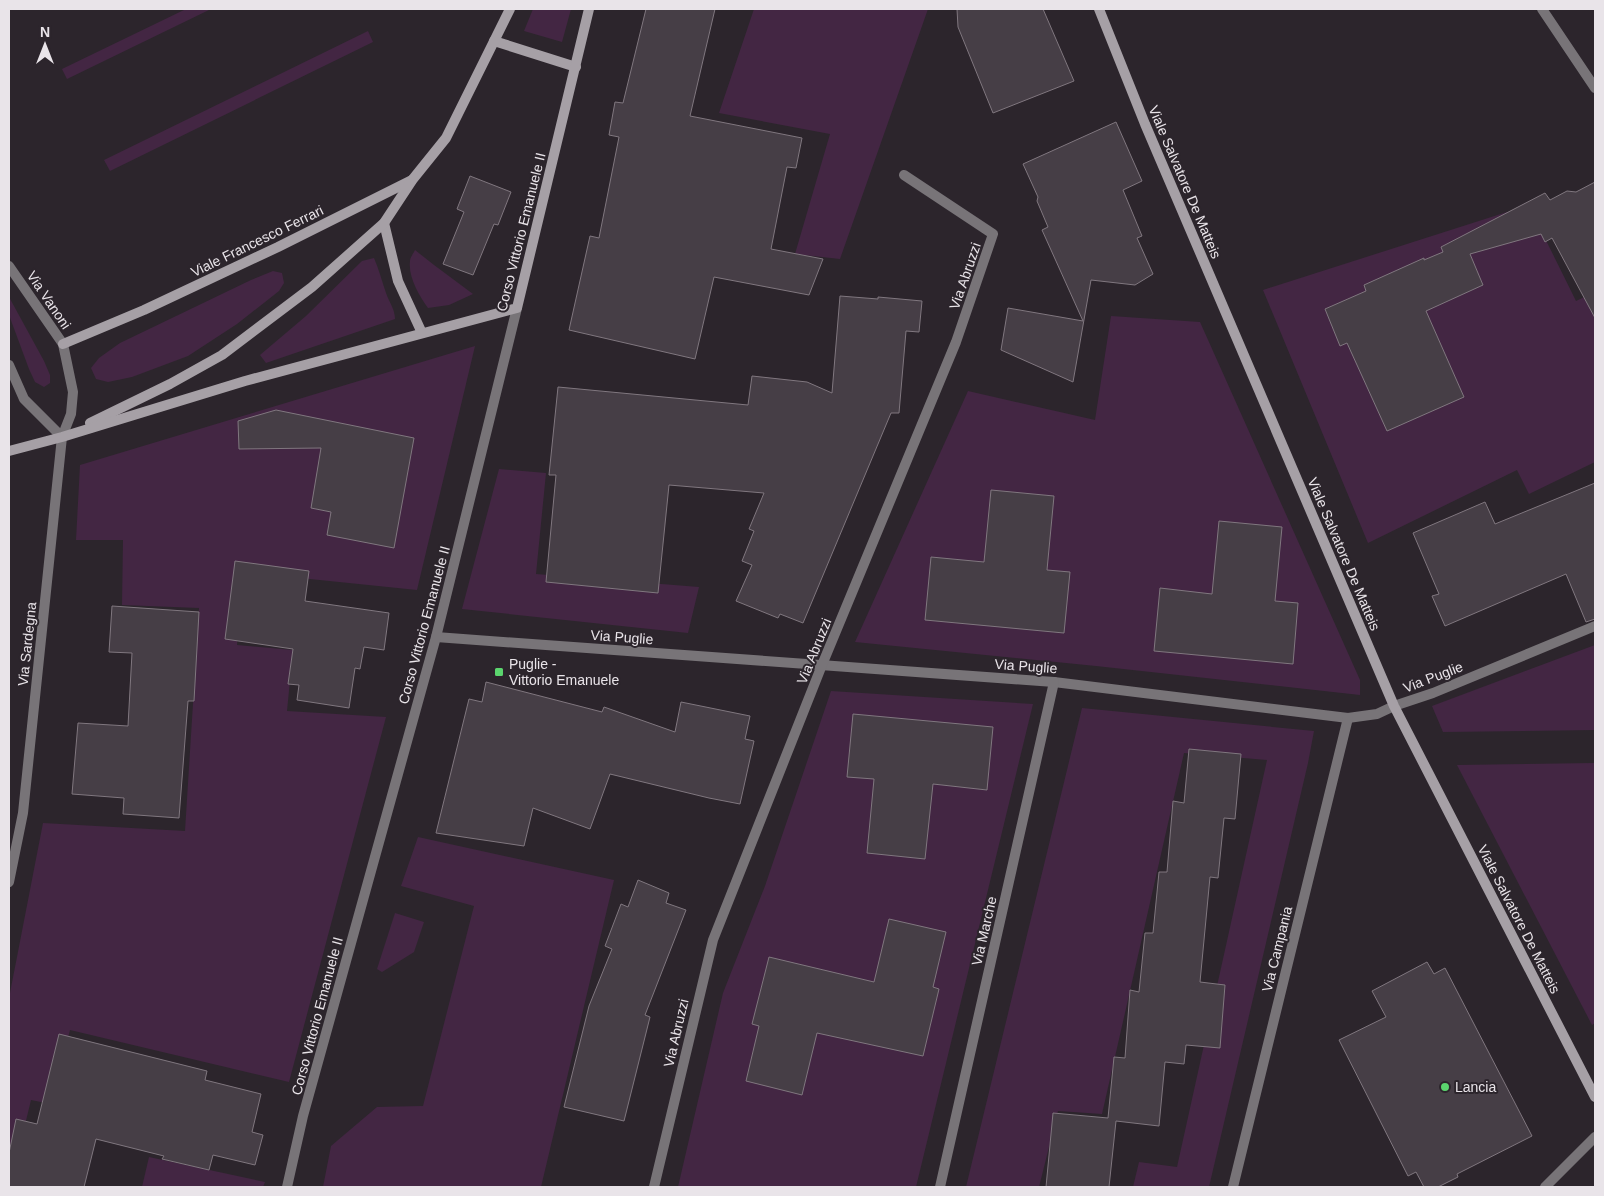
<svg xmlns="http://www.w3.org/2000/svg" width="1604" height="1196" viewBox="0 0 1604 1196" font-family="Arial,sans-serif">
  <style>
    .green { fill: #432643 }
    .building { fill: #463e46; stroke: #80777f }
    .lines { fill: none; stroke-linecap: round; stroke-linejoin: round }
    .street { stroke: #787478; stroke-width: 10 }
    .secondary { stroke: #a6a0a6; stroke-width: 10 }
    .poi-dot { fill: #5bd56e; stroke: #2c252c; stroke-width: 2 }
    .labels { text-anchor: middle; stroke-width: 4; stroke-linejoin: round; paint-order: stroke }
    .street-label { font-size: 14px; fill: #e9e4e9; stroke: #2c252c }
    .poi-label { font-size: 14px; fill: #e9e4e9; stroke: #2c252c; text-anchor: start }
  </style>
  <rect width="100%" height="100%" fill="#2c252c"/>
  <!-- green -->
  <g class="green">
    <polygon points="186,9 211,9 67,79 62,69"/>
    <polygon points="533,9 571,9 562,42 524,31"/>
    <polygon points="754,9 928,9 840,259 795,254 830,134 719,113"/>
    <polygon points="368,31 373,42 110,171 104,160"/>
    <polygon points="1507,212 1532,212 1576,301 1595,292 1595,462 1529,494 1517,470 1368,543 1263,290"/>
    <path d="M415 250 434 265 473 294 449 305 428 308C419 295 408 277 410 261 410 257 414 253 415 250Z"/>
    <path d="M374 258C379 270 382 281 386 293 389 302 395 309 395 319L266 363 260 355 306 316 362 261Z"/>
    <polygon points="273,271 282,273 284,283 279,291 237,324 188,356 132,377 108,382 96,379 91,368 99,358 120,343 251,280"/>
    <polygon points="9,297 44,361 50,375 50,383 44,387 35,382 29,369 9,315"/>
    <polygon points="1111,316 1200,322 1360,680 1360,695 1096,666 855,642 968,391 1095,420"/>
    <polygon points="475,346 417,590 242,572 237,645 293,650 287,711 386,717 289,1082 70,1030 51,1104 31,1100 10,1187 9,1187 9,998 43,823 185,831 199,608 122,605 123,540 76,540 80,465"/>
    <polygon points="499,469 546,473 536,574 699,587 688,633 462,609"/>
    <polygon points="1595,645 1595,730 1443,732 1432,706"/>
    <polygon points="831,691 1033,704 916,1187 678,1187 723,993 765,886"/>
    <polygon points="1082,708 1314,731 1308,763 1209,1187 1133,1187 1139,1162 1177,1167 1267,760 1184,753 1102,1114 1058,1111 1039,1187 966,1187"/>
    <polygon points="1595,763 1595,1023 1592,1025 1457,765"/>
    <polygon points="418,837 614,880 541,1187 323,1187 331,1146 377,1107 423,1106 474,906 401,886"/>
    <polygon points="395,913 424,922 414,952 382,972 377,969"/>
    <polygon points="149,1157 265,1182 263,1187 142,1187"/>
  </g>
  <!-- building -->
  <g class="building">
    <polygon points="646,9 715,9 690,116 802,138 796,168 787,167 771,249 823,259 809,295 714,277 695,359 569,330 590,236 599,238 619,137 609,135 615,102 623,103"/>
    <polygon points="957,9 1043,9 1074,81 993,113 958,27"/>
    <polygon points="1116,122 1142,181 1123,190 1142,236 1137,238 1153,274 1135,285 1091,280 1073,382 1001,350 1008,308 1083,321 1042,230 1048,227 1037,201 1038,197 1023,164"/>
    <polygon points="470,176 511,192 498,225 494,224 473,275 443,264 464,212 457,209"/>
    <polygon points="1595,182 1595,318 1552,238 1545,242 1541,234 1470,254 1483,285 1426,311 1464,397 1387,431 1347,343 1340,346 1325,309 1366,291 1364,285 1424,258 1424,260 1443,252 1441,247 1545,193 1550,200 1567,191 1576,192"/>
    <polygon points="840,296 878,299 878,297 922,301 919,332 906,331 899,413 891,413 803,623 780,614 778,618 736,601 752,565 742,561 754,531 749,529 764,493 669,485 658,593 546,582 556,475 549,475 558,387 748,405 752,376 807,382 832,393"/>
    <polygon points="276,410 414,438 394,548 327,535 331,512 311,508 321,448 239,449 238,421"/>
    <polygon points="1595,483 1595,619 1586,622 1566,574 1445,626 1432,596 1439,594 1413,533 1485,502 1495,524"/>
    <polygon points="991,490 1054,496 1047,570 1070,572 1064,633 925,620 931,557 984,562"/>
    <polygon points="1219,521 1282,527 1275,601 1298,603 1293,664 1154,651 1160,588 1212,594"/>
    <polygon points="235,561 309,571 305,601 389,613 384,650 364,647 360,669 355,668 349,708 297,700 299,685 288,684 293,649 225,639"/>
    <polygon points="112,606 199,612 194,701 188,701 179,818 123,814 124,798 72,794 78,723 128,726 132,653 109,652"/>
    <polygon points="486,682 602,712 604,707 675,732 681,702 750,716 745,739 754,741 740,804 709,798 610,774 590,829 533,808 524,846 436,833 469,699 482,702"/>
    <polygon points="853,714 993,727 987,790 933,784 925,859 867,853 874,779 847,777"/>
    <polygon points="1189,749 1241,754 1235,819 1224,818 1218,878 1210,877 1200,982 1225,985 1220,1048 1186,1045 1184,1064 1165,1062 1159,1126 1116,1121 1109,1187 1046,1187 1053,1113 1108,1118 1114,1057 1125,1058 1130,990 1139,992 1145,933 1153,933 1159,872 1167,872 1173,801 1184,803"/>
    <polygon points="638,880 669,893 666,903 686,910 645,1015 650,1017 624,1121 564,1107 589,1006 612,949 605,946 621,904 628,907"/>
    <polygon points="889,919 946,932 933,987 939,989 923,1056 817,1033 802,1095 746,1081 759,1026 752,1024 769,957 874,982"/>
    <polygon points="1427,962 1434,974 1445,968 1532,1136 1457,1174 1458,1177 1438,1187 1424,1187 1416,1172 1408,1176 1339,1040 1386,1017 1372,991"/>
    <polygon points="59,1034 207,1071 205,1080 261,1094 252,1132 263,1135 255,1165 213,1155 209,1170 162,1159 164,1156 96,1139 84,1187 9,1187 9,1153 16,1119 37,1124"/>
  </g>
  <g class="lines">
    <!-- street -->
    <g class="street">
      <polyline points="1542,9 1595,88"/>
      <polyline points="9,266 63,344 73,392 71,414 62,437 23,813 9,882"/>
      <polyline points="9,365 24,399 62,437"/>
      <polyline points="436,637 1054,682 1348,718 1377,714 1394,706 1433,693 1595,626"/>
      <polyline points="287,1187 303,1116 436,637 517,308"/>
      <polyline points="654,1187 713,940 822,665 956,342 993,234 904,175"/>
      <polyline points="940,1187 1054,682"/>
      <polyline points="1233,1187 1348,718"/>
      <polyline points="1545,1187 1595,1137"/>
    </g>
    <!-- secondary -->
    <g class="secondary">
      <polyline points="1099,9 1145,124 1394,706 1595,1097"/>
      <polyline points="494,41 576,67"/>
      <polyline points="384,223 398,281 422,333"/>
      <polyline points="63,344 144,310 278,247 412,180"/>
      <polyline points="90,423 170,384 222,355 312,287 384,223 413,179 446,138 510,9"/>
      <polyline points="9,451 62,437 245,381 517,308 589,9"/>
    </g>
  </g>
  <!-- markers -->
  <g class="poi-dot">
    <rect x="494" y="667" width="10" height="10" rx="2.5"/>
    <circle cx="1445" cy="1087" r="5"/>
  </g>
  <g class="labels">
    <!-- street labels -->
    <g class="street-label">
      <text transform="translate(1185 182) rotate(67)" y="5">Viale Salvatore De Matteis</text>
      <text transform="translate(521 232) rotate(-76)" y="5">Corso Vittorio Emanuele II</text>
      <text transform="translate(257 241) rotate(-26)" y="5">Viale Francesco Ferrari</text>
      <text transform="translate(965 276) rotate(-71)" y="5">Via Abruzzi</text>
      <text transform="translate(49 300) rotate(56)" y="5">Via Vanoni</text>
      <text transform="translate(1344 554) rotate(67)" y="5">Viale Salvatore De Matteis</text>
      <text transform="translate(424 625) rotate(-75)" y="5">Corso Vittorio Emanuele II</text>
      <text transform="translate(622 637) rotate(4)" y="5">Via Puglie</text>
      <text transform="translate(27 644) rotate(-84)" y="5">Via Sardegna</text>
      <text transform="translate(814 651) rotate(-68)" y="5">Via Abruzzi</text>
      <text transform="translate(1026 666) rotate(4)" y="5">Via Puglie</text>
      <text transform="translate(1433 677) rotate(-21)" y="5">Via Puglie</text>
      <text transform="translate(1519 919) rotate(63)" y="5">Viale Salvatore De Matteis</text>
      <text transform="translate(984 931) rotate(-77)" y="5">Via Marche</text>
      <text transform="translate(1277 949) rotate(-76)" y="5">Via Campania</text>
      <text transform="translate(317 1016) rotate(-75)" y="5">Corso Vittorio Emanuele II</text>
      <text transform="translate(676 1033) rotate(-77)" y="5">Via Abruzzi</text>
    </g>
    <!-- poi labels -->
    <g class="poi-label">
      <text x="509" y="669">Puglie -<tspan x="509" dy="16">Vittorio Emanuele</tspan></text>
      <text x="1455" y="1092">Lancia</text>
    </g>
  </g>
  <!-- border -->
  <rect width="1604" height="1196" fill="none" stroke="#e9e4e9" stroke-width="20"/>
  <!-- north arrow -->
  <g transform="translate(45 45)" stroke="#2c252c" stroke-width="4" paint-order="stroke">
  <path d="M0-4L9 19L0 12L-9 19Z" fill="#e9e4e9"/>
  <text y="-8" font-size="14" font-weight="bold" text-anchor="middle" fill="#e9e4e9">N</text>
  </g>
</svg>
